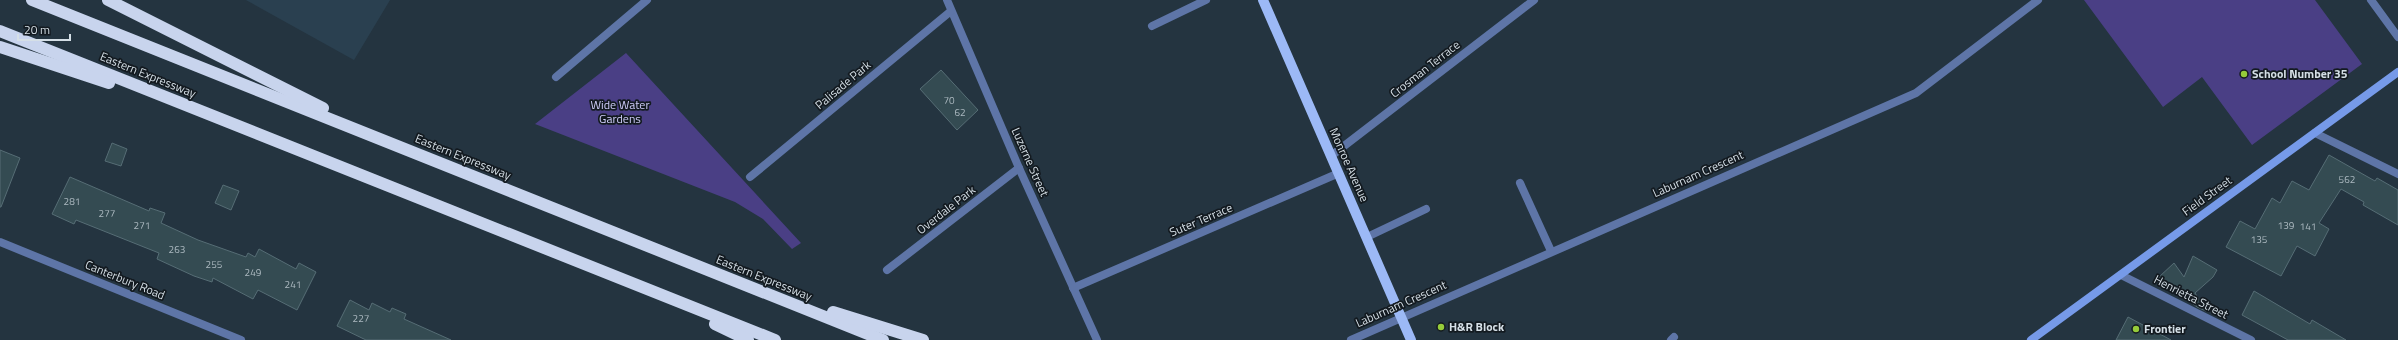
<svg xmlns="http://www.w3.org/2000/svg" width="2398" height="340" viewBox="0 0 2398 340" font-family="'Titillium Web',sans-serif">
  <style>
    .built { fill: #2a4050 }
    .green { fill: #4a3f85 }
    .building { fill: #344b52; stroke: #566d75 }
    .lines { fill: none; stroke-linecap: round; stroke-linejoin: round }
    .lane { stroke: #5e75a7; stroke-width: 8 }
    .street { stroke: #5e75a7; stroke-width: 8 }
    .secondary { stroke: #769ae9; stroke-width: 8 }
    .primary { stroke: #9cb9f6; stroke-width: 10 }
    .highway { stroke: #c8d4ed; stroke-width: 12 }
    .poi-dot { fill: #96cc3a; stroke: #131a20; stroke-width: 1.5 }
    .labels { text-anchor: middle; stroke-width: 3.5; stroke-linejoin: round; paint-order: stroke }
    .number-label { font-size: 10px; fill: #adbac1 }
    .street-label { font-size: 12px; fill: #d5dfe6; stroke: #131a20 }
    .poi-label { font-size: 12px; font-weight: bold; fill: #d5dfe6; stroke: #131a20; text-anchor: start }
    .park-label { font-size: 12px; fill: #d0cefa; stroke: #131a20 }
  </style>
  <rect width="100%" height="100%" fill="#243440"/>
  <!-- built -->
  <polygon class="built" points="246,0 390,0 354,60"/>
  <!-- green -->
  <g class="green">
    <polygon points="2084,0 2315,0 2362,64 2252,145 2202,77 2163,107"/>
    <polygon points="626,53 801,243 792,249 763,219 735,202 535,124"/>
  </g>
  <!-- building -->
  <g class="building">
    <polygon points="941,70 978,110 957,130 920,89"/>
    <polygon points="112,143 127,149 121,166 105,161"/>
    <polygon points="0,150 20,158 1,207 0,207"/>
    <polygon points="2329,155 2375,181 2377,178 2398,190 2398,225 2363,205 2364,202 2341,189 2319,223 2329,229 2315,256 2297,246 2281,276 2226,247 2240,221 2255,229 2272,198 2280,203 2292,181 2309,190"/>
    <polygon points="70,177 149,211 150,208 165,213 161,223 198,240 246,257 248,253 255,257 259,249 296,269 299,263 316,272 297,310 258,290 253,299 213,278 212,282 194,276 157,259 159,253 76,220 74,224 52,214"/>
    <polygon points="223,185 239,191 231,210 215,203"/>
    <polygon points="2193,256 2217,270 2213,277 2195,293 2206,311 2197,307 2159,277 2174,263 2184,277"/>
    <polygon points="2254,291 2310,324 2312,320 2346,340 2288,340 2242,315"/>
    <polygon points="350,300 369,310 372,303 390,312 392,308 406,314 404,319 451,340 366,340 337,326"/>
    <polygon points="2128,317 2171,340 2116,340"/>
  </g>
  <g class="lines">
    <!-- lane -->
    <g class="lane">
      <polyline points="2371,0 2398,37"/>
      <polyline points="1152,26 1206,0"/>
      <polyline points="556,77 647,0"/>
      <polyline points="1520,183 1551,251"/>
      <polyline points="1367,237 1426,209"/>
    </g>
    <!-- street -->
    <g class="street">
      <polyline points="947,0 1019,168 1097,340"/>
      <polyline points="2315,133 2398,174"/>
      <polyline points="1331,156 1534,0"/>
      <polyline points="750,177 951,11"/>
      <polyline points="0,242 241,340"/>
      <polyline points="887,270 1019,168"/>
      <polyline points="2121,275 2251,340"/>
      <polyline points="1073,288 1339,173"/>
      <polyline points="1351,340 1916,93 2038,0"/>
      <polyline points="1671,340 1674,337"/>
    </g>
    <!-- secondary -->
    <polyline class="secondary" points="2031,340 2398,72"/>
    <!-- primary -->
    <polyline class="primary" points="1263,0 1411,340"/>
    <!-- highway -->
    <g class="highway">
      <polyline points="32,0 883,340"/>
      <polyline points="108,0 323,108"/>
      <polyline points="0,31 775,340"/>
      <polyline points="0,47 109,83"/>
      <polyline points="833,312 923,340"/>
      <polyline points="715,324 748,340"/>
    </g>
  </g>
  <!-- markers -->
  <g class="poi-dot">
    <circle cx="2244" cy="74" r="4"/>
    <circle cx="1441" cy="327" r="4"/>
    <circle cx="2136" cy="329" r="4"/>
  </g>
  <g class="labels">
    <!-- number labels -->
    <g class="number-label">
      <text x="949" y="104">70</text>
      <text x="960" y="116">62</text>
      <text x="2347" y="183">562</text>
      <text x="72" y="205">281</text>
      <text x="107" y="217">277</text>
      <text x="142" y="229">271</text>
      <text x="2286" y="229">139</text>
      <text x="2308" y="230">141</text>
      <text x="2259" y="243">135</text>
      <text x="177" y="253">263</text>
      <text x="214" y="268">255</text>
      <text x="253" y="276">249</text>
      <text x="293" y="288">241</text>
      <text x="361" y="322">227</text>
    </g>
    <!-- street labels -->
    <g class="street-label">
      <text transform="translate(1425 69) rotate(-38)" y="4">Crosman Terrace</text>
      <text transform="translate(148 75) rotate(22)" y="4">Eastern Expressway</text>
      <text transform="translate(843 85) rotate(-40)" y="4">Palisade Park</text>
      <text transform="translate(463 157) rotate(22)" y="4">Eastern Expressway</text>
      <text transform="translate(1030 162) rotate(66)" y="4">Luzerne Street</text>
      <text transform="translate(1349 165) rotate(66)" y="4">Monroe Avenue</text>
      <text transform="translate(1698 174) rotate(-24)" y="4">Laburnam Crescent</text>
      <text transform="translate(2207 196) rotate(-36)" y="4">Field Street</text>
      <text transform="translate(946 210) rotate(-38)" y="4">Overdale Park</text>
      <text transform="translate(1201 220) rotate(-23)" y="4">Suter Terrace</text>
      <text transform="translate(764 278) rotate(22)" y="4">Eastern Expressway</text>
      <text transform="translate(125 280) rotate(22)" y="4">Canterbury Road</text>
      <text transform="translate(2191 297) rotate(27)" y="4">Henrietta Street</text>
      <text transform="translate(1401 304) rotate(-24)" y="4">Laburnam Crescent</text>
    </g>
    <!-- poi labels -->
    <g class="poi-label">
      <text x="2252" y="78">School Number 35</text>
      <text x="1449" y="331">H&amp;R Block</text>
      <text x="2144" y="333">Frontier</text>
    </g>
    <!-- park labels -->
    <g class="park-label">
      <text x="620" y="109">Wide Water<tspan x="620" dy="14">Gardens</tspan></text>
    </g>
  </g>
  <!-- scale -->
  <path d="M18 34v6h52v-6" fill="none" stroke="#d5dfe6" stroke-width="2"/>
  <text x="24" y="34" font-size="12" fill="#d5dfe6" stroke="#131a20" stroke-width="3" paint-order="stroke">20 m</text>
</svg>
